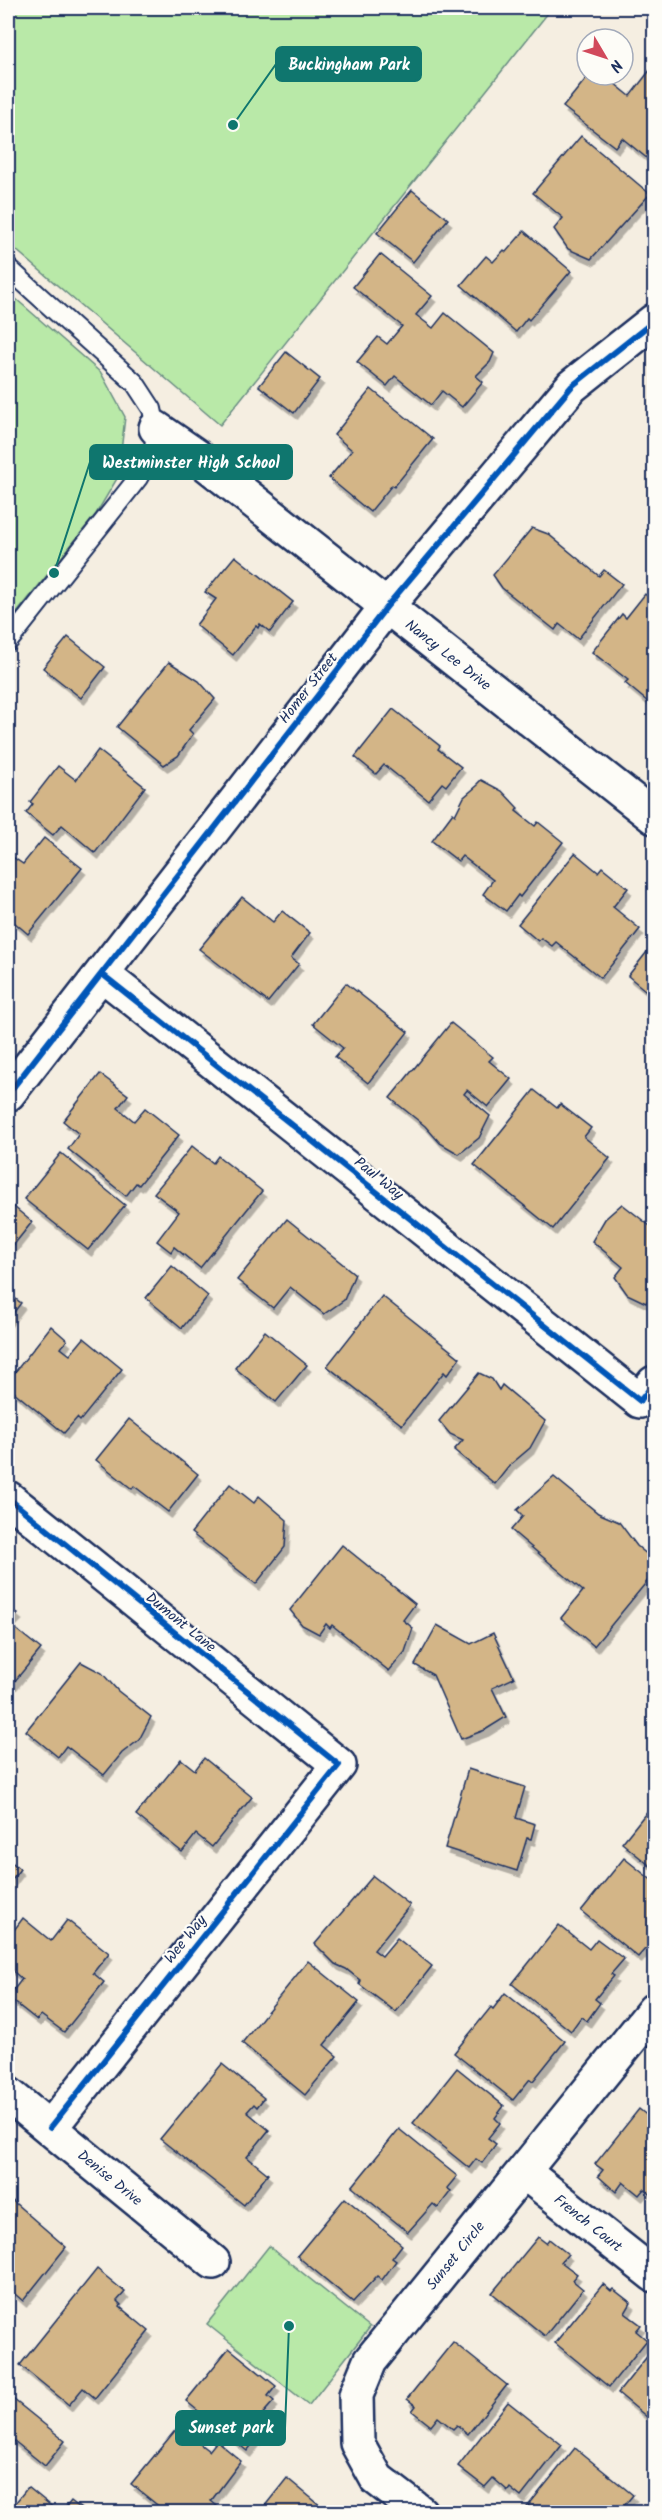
<svg xmlns="http://www.w3.org/2000/svg" width="662" height="2520" viewBox="0 0 662 2520" font-family="Kalam,sans-serif">
  <style>
    .green { fill: #b9e9a8; stroke: #6a8c83; stroke-width: 1.5 }
    .building { fill: #d3b587; stroke: #1b2f5e; stroke-width: 1.5; filter: url(#shadow) }
    .lines { fill: none; stroke-linecap: round; stroke-linejoin: round }
    .service-casing { stroke: #1b2f5e; stroke-width: 22 }
    .minor-casing { stroke: #1b2f5e; stroke-width: 38 }
    .service { stroke: #fdfcf7; stroke-width: 18 }
    .minor { stroke: #fdfcf7; stroke-width: 33 }
    .cycleway-casing { stroke: #fdfcf7; stroke-width: 10 }
    .cycleway { stroke: #0057b8; stroke-width: 6 }
    .labels { text-anchor: middle; stroke-width: 4.5; stroke-linejoin: round; paint-order: stroke }
    .street-label { font-size: 15px; fill: #1b2f5e; stroke: #fdfcf7 }
    .leader { fill: none; stroke: #0f766e; stroke-width: 2 }
    .callout-dot { fill: #0f766e; stroke: #fdfcf7; stroke-width: 2 }
    .callout { fill: #0f766e; stroke: #0f766e; stroke-width: 2 }
    .callout-label { font-size: 16px; text-anchor: middle; font-weight: bold; fill: #fff }
  </style>
  <defs>
    <filter id="shadow"><feDropShadow dx="3.5" dy="6" stdDeviation="0" flood-color="#0004"/></filter>
  </defs>
  <rect width="100%" height="100%" fill="#f5eee1"/>
  <filter id="ink" filterUnits="userSpaceOnUse"><feTurbulence type="fractalNoise" baseFrequency=".0167" numOctaves="2"/><feDisplacementMap in="SourceGraphic" scale="12" xChannelSelector="R" yChannelSelector="G"/><feConvolveMatrix kernelMatrix="1 2 1 2 8 2 1 2 1" color-interpolation-filters="sRGB"/></filter>
  <g filter="url(#ink)">
    <!-- green -->
    <g class="green">
      <polygon points="8,8 552,8 220,425 8,243"/>
      <polygon points="8,292 101,373 125,417 118,477 96,514 8,624"/>
      <polygon points="269,2246 370,2327 309,2405 207,2324"/>
    </g>
    <!-- building -->
    <g class="building">
      <polygon points="654,65 654,164 622,138 615,147 563,107 589,75 604,75 630,96"/>
      <polygon points="581,136 650,194 591,259 568,249 554,229 563,218 533,193"/>
      <polygon points="412,190 448,219 413,262 377,233"/>
      <polygon points="524,231 571,271 529,320 527,318 516,332 461,285 486,256 493,262 504,250 506,252"/>
      <polygon points="380,254 432,296 416,315 433,328 445,313 494,353 490,362 476,376 483,382 462,407 442,391 431,405 395,376 387,386 357,362 378,337 387,344 402,326 353,287"/>
      <polygon points="286,352 320,379 294,413 259,386"/>
      <polygon points="371,389 433,439 394,487 392,485 370,512 329,478 352,450 334,435"/>
      <polygon points="532,528 548,534 599,576 604,570 622,584 578,639 559,624 555,630 502,588 493,575"/>
      <polygon points="235,556 293,602 270,632 260,624 258,628 256,626 233,655 196,625 216,599 205,592"/>
      <polygon points="645,594 654,602 654,707 625,683 628,680 592,652 622,614 626,618"/>
      <polygon points="68,637 105,667 81,698 43,668"/>
      <polygon points="169,662 199,681 215,699 189,730 193,734 178,756 164,765 117,727"/>
      <polygon points="393,709 440,746 438,749 461,767 446,786 442,783 428,800 384,765 376,774 355,757"/>
      <polygon points="98,750 145,787 95,853 62,825 53,835 26,813 33,804 30,802 58,766 76,780"/>
      <polygon points="481,780 502,791 518,808 516,811 535,826 538,822 563,842 520,897 518,895 506,911 483,894 493,880 462,856 458,861 432,841 453,813 455,815 464,797 478,785 477,784"/>
      <polygon points="44,838 82,868 28,934 8,917 8,854 23,864"/>
      <polygon points="575,853 598,872 602,867 628,888 613,907 640,929 601,978 556,942 552,946 541,938 538,941 518,924"/>
      <polygon points="242,897 273,922 282,911 310,933 291,958 299,964 268,1002 199,949"/>
      <polygon points="654,943 654,1005 648,999 651,995 628,976"/>
      <polygon points="346,983 408,1032 368,1083 335,1057 343,1048 313,1024"/>
      <polygon points="451,1023 493,1057 489,1061 511,1079 488,1107 467,1090 464,1094 490,1116 479,1138 459,1154 440,1143 425,1126 390,1098"/>
      <polygon points="100,1074 128,1095 118,1108 134,1121 145,1108 179,1135 139,1185 136,1183 126,1196 68,1149 79,1134 63,1121"/>
      <polygon points="534,1090 557,1108 560,1104 591,1128 584,1137 610,1158 553,1229 474,1165"/>
      <polygon points="192,1146 213,1163 218,1156 262,1191 200,1268 174,1247 171,1252 157,1241 179,1212 154,1193"/>
      <polygon points="61,1153 125,1205 88,1250 24,1199"/>
      <polygon points="8,1202 32,1222 8,1252"/>
      <polygon points="622,1204 654,1229 654,1292 646,1303 627,1294 615,1277 623,1267 592,1241 605,1219"/>
      <polygon points="287,1219 355,1274 344,1300 324,1314 290,1287 273,1308 237,1280"/>
      <polygon points="172,1266 208,1296 182,1328 146,1298"/>
      <polygon points="8,1293 21,1303 8,1320"/>
      <polygon points="382,1296 460,1358 447,1375 444,1372 402,1425 327,1366"/>
      <polygon points="51,1326 67,1340 61,1348 70,1355 84,1338 122,1369 80,1421 77,1418 64,1433 8,1387 8,1381"/>
      <polygon points="265,1331 307,1365 276,1402 235,1368"/>
      <polygon points="479,1373 492,1379 499,1390 502,1385 545,1421 530,1448 510,1465 495,1484 454,1450 463,1440 450,1434 439,1421"/>
      <polygon points="129,1419 198,1474 168,1512 134,1486 132,1489 96,1460"/>
      <polygon points="554,1477 598,1513 619,1522 637,1546 654,1560 654,1573 594,1646 561,1618 583,1591 511,1530 523,1516 517,1510"/>
      <polygon points="230,1484 254,1503 259,1496 287,1520 285,1547 256,1584 191,1533"/>
      <polygon points="342,1545 415,1604 403,1620 413,1628 405,1652 389,1671 332,1625 330,1628 326,1624 319,1634 302,1625 290,1610"/>
      <polygon points="8,1606 18,1614 11,1621 15,1625 13,1627 41,1649 10,1687 8,1685"/>
      <polygon points="437,1625 471,1644 493,1633 514,1678 492,1688 506,1717 485,1730 461,1739 433,1675 415,1665"/>
      <polygon points="81,1662 102,1673 118,1691 151,1717 139,1740 122,1753 104,1775 66,1746 58,1757 26,1731"/>
      <polygon points="204,1758 252,1797 212,1847 196,1834 182,1852 136,1815 181,1759 195,1770"/>
      <polygon points="468,1769 525,1787 516,1818 535,1824 531,1839 527,1838 517,1871 445,1848"/>
      <polygon points="654,1803 654,1869 622,1843"/>
      <polygon points="624,1858 654,1882 654,1948 650,1953 645,1949 638,1957 581,1911"/>
      <polygon points="8,1859 20,1869 8,1885"/>
      <polygon points="373,1876 410,1905 374,1950 382,1956 397,1938 432,1966 396,2012 359,1984 361,1981 346,1969 335,1964 315,1944"/>
      <polygon points="23,1918 51,1941 67,1920 109,1953 93,1973 104,1982 64,2032 41,2015 37,2020 8,1997 22,1979 8,1967 8,1938"/>
      <polygon points="559,1925 589,1949 597,1939 624,1959 611,1974 614,1976 595,1999 600,2003 587,2021 581,2017 571,2031 512,1984"/>
      <polygon points="308,1961 359,2002 324,2045 337,2056 305,2095 242,2043"/>
      <polygon points="505,1993 565,2041 533,2081 530,2079 513,2100 454,2053 491,2007 493,2009"/>
      <polygon points="222,2064 264,2098 257,2107 254,2104 247,2112 269,2130 247,2157 268,2174 244,2205 160,2139"/>
      <polygon points="457,2068 504,2106 495,2118 500,2123 488,2138 496,2144 482,2163 476,2159 469,2168 413,2123"/>
      <polygon points="639,2109 654,2121 654,2197 644,2189 639,2195 623,2182 616,2192 598,2176 603,2170 595,2164"/>
      <polygon points="399,2129 457,2176 447,2188 451,2191 438,2208 433,2204 408,2232 352,2187"/>
      <polygon points="8,2197 66,2247 23,2301 8,2288"/>
      <polygon points="345,2198 402,2245 392,2258 396,2261 382,2280 377,2276 353,2302 297,2256"/>
      <polygon points="538,2237 546,2243 549,2239 568,2254 561,2262 577,2274 572,2280 583,2289 545,2336 492,2293"/>
      <polygon points="97,2269 125,2292 117,2301 121,2305 120,2307 149,2331 95,2398 83,2388 69,2405 20,2365"/>
      <polygon points="603,2284 611,2291 613,2289 631,2303 625,2313 641,2325 636,2331 647,2340 609,2387 555,2343"/>
      <polygon points="453,2342 507,2385 468,2434 457,2425 453,2429 438,2417 431,2426 412,2411 416,2406 407,2399"/>
      <polygon points="229,2348 276,2386 268,2396 274,2401 260,2417 269,2424 247,2451 186,2401"/>
      <polygon points="654,2348 654,2423 618,2393"/>
      <polygon points="8,2395 65,2441 45,2466 8,2436"/>
      <polygon points="508,2402 562,2445 521,2497 510,2488 508,2491 493,2478 485,2487 458,2466"/>
      <polygon points="178,2427 209,2451 217,2441 241,2461 211,2501 217,2506 211,2512 166,2512 131,2484"/>
      <polygon points="575,2448 633,2495 619,2512 534,2512 527,2507"/>
      <polygon points="287,2478 328,2512 260,2512"/>
      <polygon points="28,2487 55,2509 52,2512 8,2512"/>
      <polygon points="71,2501 85,2512 62,2512"/>
    </g>
    <g class="lines">
      <!-- service casing -->
      <g class="service-casing">
        <polyline id="service" points="8,268 135,383 152,409 156,428 154,449 138,478 8,642"/>
      </g>
      <!-- minor casing -->
      <g class="minor-casing">
        <g id="minor">
          <path id="s1" d="M156 428 195 455 654 817"/>
          <polyline points="102,974 640,1401 654,1383"/>
          <polyline points="8,1094 388,605 572,386 654,321"/>
          <polyline points="8,1498 339,1765 50,2128"/>
          <path id="s2" d="M8 2094 213 2262"/>
          <path id="s3" d="M524 2172 654 2275"/>
          <path id="s4" d="M420 2512 377 2479 357 2443 356 2395 370 2361 654 2010"/>
        </g>
      </g>
      <!-- service -->
      <use href="#service" class="service"/>
      <!-- minor -->
      <use href="#minor" class="minor"/>
      <!-- cycleway casing -->
      <g class="cycleway-casing">
        <g id="cycleway">
          <polyline points="102,974 640,1401 654,1383"/>
          <polyline points="8,1094 388,605 572,386 654,321"/>
          <polyline points="8,1498 339,1765 50,2128"/>
        </g>
      </g>
      <!-- cycleway -->
      <use href="#cycleway" class="cycleway"/>
    </g>
  </g>
  <g class="labels">
    <!-- street labels -->
    <g class="street-label">
      <text dy="5" stroke="none"><textPath href="#s1" startOffset="370">Nancy Lee Drive</textPath></text>
      <text transform="translate(308 688) rotate(-52)" y="5">Homer Street</text>
      <text transform="translate(379 1178) rotate(39)" y="5">Paul Way</text>
      <text transform="translate(181 1622) rotate(39)" y="5">Dumont Lane</text>
      <text transform="translate(185 1939) rotate(-51)" y="5">Wee Way</text>
      <text dy="5" stroke="none"><textPath href="#s2" startOffset="132">Denise Drive</textPath></text>
      <text dy="5" stroke="none"><textPath href="#s3" startOffset="82">French Court</textPath></text>
      <text dy="5" stroke="none"><textPath href="#s4" startOffset="316">Sunset Circle</textPath></text>
    </g>
  </g>
  <!-- callouts -->
  <path class="leader" d="M233 125L276 64M54 573L90 462M289 2326L285 2428"/>
  <g class="callout-dot">
    <circle cx="233" cy="125" r="6"/>
    <circle cx="54" cy="573" r="6"/>
    <circle cx="289" cy="2326" r="6"/>
  </g>
  <g class="callout">
    <rect x="276" y="47" width="145" height="34" rx="6"/>
    <rect x="90" y="445" width="202" height="34" rx="6"/>
    <rect x="176" y="2411" width="109" height="34" rx="6"/>
  </g>
  <g class="callout-label">
    <text x="349" y="70">Buckingham Park</text>
    <text x="191" y="468">Westminster High School</text>
    <text x="231" y="2433">Sunset park</text>
  </g>
  <!-- margin -->
  <rect width="662" height="2520" fill="none" stroke="#fdfcf7" stroke-width="30"/>
  <rect x="15" y="15" width="632" height="2490" fill="none" stroke="#1b2f5e" stroke-width="2" filter="url(#ink)"/>
  <!-- north arrow -->
  <g transform="translate(605 57) rotate(129)"><circle r="28" fill="#fdfcf7" stroke="#a3aaba" stroke-width="1.5"/>
  <path d="M0-4.5L10 22L0 15L-10 22Z" fill="#d1495b"/>
  <text y="-9" font-size="16" font-weight="bold" text-anchor="middle" fill="#1b2f5e">N</text>
  </g>
</svg>
